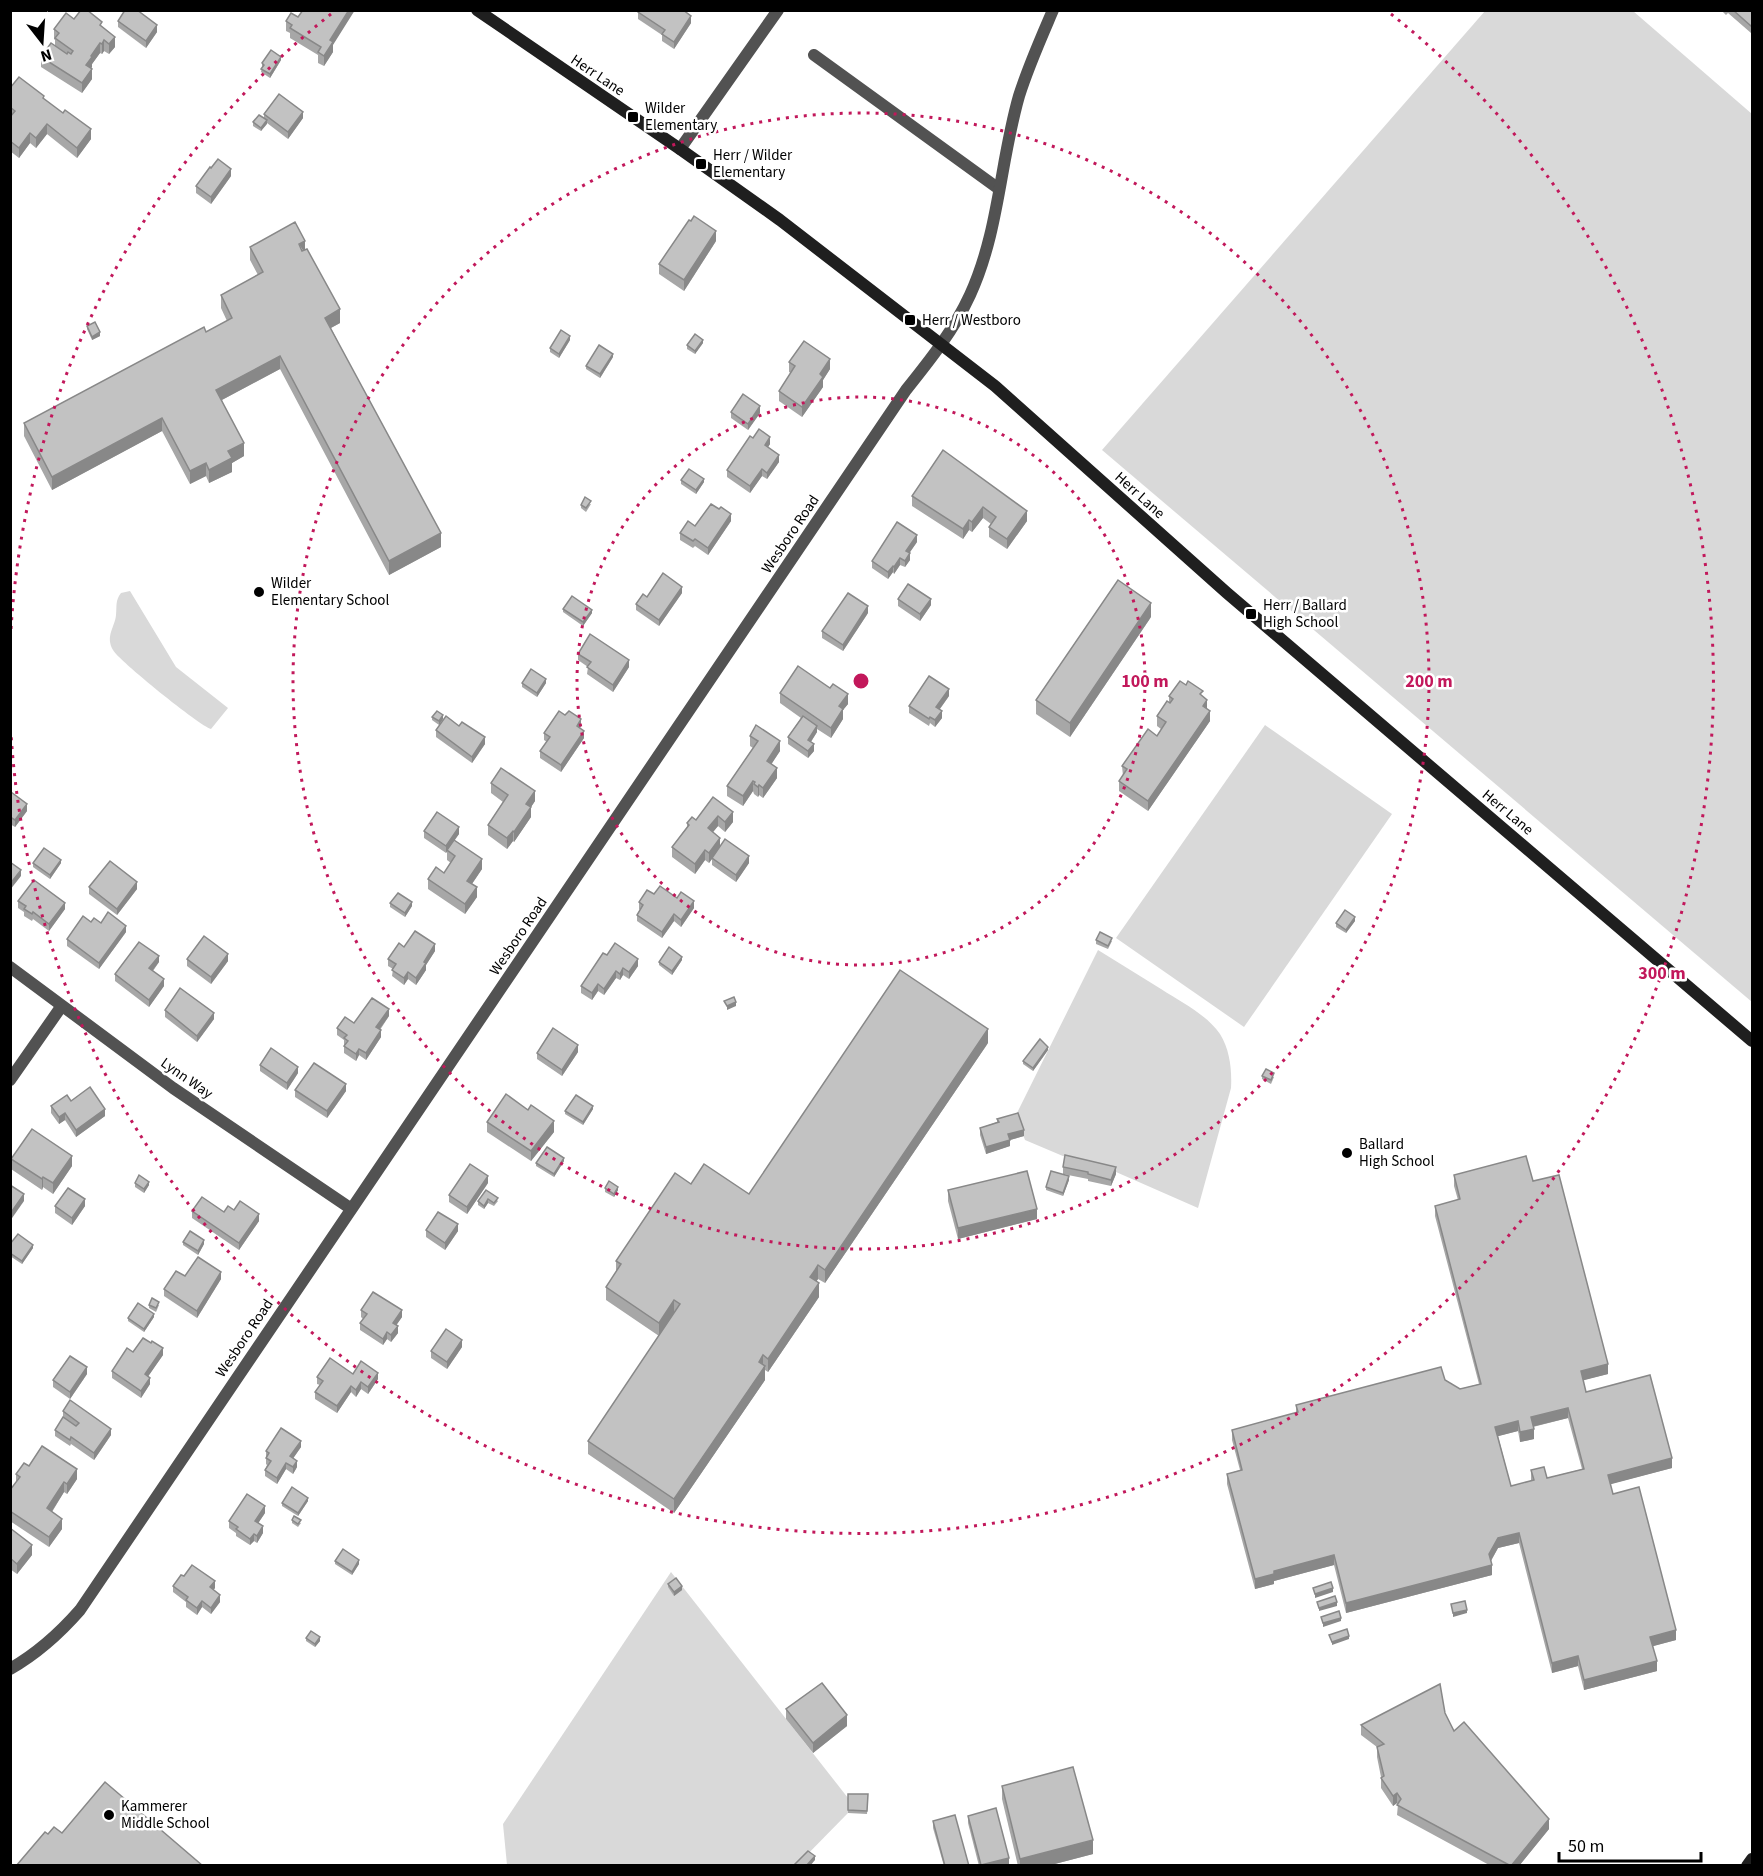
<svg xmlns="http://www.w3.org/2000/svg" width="1763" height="1876" viewBox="0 0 1763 1876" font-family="'Source Sans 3',sans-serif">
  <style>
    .green { fill: #d9d9d9 }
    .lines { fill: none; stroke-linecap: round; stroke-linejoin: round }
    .street { stroke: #525252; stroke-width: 12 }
    .secondary { stroke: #1f1f1f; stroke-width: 12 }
    .wall { fill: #a7a7a7; fill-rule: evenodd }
    .shaded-wall { fill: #888 }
    .building { fill: #c2c2c2; stroke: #888; stroke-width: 1.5; fill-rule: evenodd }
    .ring { fill: none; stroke: #c2185b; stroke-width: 3; stroke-dasharray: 3 6 }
    .poi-dot { fill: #000; stroke: #fff; stroke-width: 2 }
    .labels { text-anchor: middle; stroke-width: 5; stroke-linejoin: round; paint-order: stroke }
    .street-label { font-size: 15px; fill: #000; stroke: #fff }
    .poi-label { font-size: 15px; fill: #000; stroke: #fff; text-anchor: start }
    .centre { fill: #c2185b; stroke: #fff; stroke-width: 3 }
    .ring-label { font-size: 18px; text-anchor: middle; font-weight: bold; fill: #c2185b; stroke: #fff; stroke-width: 5; stroke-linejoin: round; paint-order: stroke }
  </style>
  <rect width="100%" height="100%" fill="#fff"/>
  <!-- green -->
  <g class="green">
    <polygon points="1485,11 1633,11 1752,114 1752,1002 1102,450"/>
    <path d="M130 591 176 667 228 708 211 729C200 726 118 660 113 650 105 636 115 627 116 615 117 606 115 601 121 593Z"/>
    <polygon points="1265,725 1392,814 1244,1027 1116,938"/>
    <path d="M1098 950C1119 963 1140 976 1161 989 1181 1002 1206 1014 1220 1034 1230 1050 1232 1070 1231 1088L1198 1208 1116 1172 1077 1162 1025 1140 1016 1115Z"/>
    <polygon points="671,1572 848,1798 848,1813 797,1865 507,1865 503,1824"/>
  </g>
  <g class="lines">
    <!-- street -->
    <g class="street">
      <polyline points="814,55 999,189"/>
      <polyline points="680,149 778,10"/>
      <polyline points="10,967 173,1088 350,1208"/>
      <polyline points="10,1080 61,1007"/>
      <path d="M10 1669C38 1653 59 1634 80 1610L906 390C930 360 954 330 970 295 999 232 1000 162 1019 96 1028 67 1041 38 1053 10"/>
    </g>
    <!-- secondary -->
    <g class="secondary">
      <polyline points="477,10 680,149 780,220 995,386 1227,593 1752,1041"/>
      <polyline points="1747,1866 1752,1859"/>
    </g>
  </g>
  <!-- wall -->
  <g class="wall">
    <polygon points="1721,10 1752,10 1751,33 1728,13 1726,15"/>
    <polygon points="638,12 691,23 674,49 662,41 662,35 638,19"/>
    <polygon points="74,19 102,27 115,47 109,54 104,51 102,54 100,53 92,64 92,67 91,68 92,79 82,93 41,67 41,57 55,46 55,40 54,39 54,29"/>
    <polygon points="118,21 157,32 146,48 118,27"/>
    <polygon points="286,21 333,45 333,52 324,66 318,63 318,55 290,38 290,33 286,31"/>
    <polygon points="281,60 270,78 261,72 262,67 262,63"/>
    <polygon points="10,88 44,99 91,139 77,158 47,134 36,148 30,143 19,158 10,151"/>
    <polygon points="264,114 303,118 288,139 267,123 261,131 253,126 253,122 264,118"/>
    <polygon points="231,176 211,204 196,193 196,186"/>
    <polygon points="716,241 684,291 659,274 659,264"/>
    <polygon points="250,247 305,250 340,323 331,328 441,547 389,575 280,369 222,400 244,456 232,463 232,472 209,483 206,476 190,484 162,431 52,490 24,436 24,423 227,321 221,308 221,295 258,275 250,260"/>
    <polygon points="87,326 100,336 92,340 87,329"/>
    <polygon points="570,340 559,358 550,352 550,348"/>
    <polygon points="703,343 695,354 687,349 687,345"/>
    <polygon points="613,357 600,378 586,369 586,366"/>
    <polygon points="789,362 830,369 823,380 823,387 802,417 779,401 779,391 791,373 789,372"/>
    <polygon points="731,412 760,413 748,430 731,418"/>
    <polygon points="753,438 770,444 768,447 779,462 767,479 762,476 750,493 727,477 727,470"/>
    <polygon points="943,450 1027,521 1007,549 989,537 989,527 991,524 983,518 972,532 969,530 963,539 912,506 912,496"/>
    <polygon points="681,480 704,482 696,494 681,484"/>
    <polygon points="591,504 586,512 581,508 581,505"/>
    <polygon points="719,509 731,521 708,555 695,546 693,548 680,540 680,533 695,526"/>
    <polygon points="917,542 909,553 910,560 905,567 900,565 894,574 893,572 888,579 872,568 872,561"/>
    <polygon points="682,593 659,626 636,610 636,604 647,597"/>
    <polygon points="898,599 931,605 920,621 898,606"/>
    <polygon points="563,609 592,613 583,626 563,612"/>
    <polygon points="868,613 843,651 822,638 822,631"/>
    <polygon points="1151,617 1070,737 1036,714 1036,700"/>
    <polygon points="578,654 629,667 613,692 587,674 588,667 578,660"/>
    <polygon points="522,683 546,683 537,697 522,687"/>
    <polygon points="780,693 848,704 843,710 843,719 831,738 817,729 817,732 811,742 814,751 808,758 788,744 788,737 801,718 780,703"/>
    <polygon points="949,696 940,709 942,718 935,727 930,723 929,726 909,713 909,706"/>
    <polygon points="1169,696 1203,697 1207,709 1210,721 1148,811 1119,791 1119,781 1123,776 1122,766 1157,736 1161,729 1157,726 1157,716 1169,702"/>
    <polygon points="432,717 443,719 439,725 432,720"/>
    <polygon points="459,726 485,744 472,763 436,737 436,730"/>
    <polygon points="581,726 580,728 584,738 561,772 540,758 540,751 547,742 544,740 544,733"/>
    <polygon points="750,736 780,751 771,764 777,778 763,798 759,795 758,797 754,794 753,791 743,806 727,796 727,786 753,748 750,746"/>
    <polygon points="491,783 535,801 531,807 531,817 514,842 513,841 507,849 488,835 488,825 503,802 491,793"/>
    <polygon points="11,792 27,811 15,827 10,824"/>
    <polygon points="713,797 733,822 725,832 718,826 713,832 720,846 749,863 736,882 712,865 712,859 709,863 705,860 695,874 672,857 672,847 687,827 687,823 696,820"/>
    <polygon points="424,831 459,834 454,840 482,869 472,884 477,897 465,914 428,889 428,879 444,873 451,863 447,860 447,851 446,853 424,838"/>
    <polygon points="33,863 61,863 50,879 33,867"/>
    <polygon points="89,887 137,889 117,915 89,894"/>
    <polygon points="654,894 694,908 681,927 674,921 662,938 637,921 637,915 640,910 639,909 639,902"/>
    <polygon points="18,901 65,909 49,931 33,919 32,921 24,916 24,912 18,908"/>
    <polygon points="390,903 412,906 405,917 390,907"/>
    <polygon points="1355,921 1346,933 1336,927 1336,923"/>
    <polygon points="91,922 101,923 126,932 99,969 67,946 67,939"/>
    <polygon points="1096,940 1112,941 1108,949 1096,944"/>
    <polygon points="404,947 435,951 426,965 426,970 416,985 408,979 404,985 392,976 393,969 388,966 388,959"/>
    <polygon points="607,955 638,966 629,979 623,975 620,980 616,978 604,995 598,991 592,1000 581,993 581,986"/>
    <polygon points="187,959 228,961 211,984 187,966"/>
    <polygon points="682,960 672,975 659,965 659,962"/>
    <polygon points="159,962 153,971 164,986 149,1007 115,981 115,974"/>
    <polygon points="165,1010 214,1019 197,1042 165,1017"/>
    <polygon points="389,1016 380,1030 381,1037 366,1060 359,1055 356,1061 344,1053 344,1040 337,1035 337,1028"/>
    <polygon points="988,1043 825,1283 818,1279 816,1282 819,1297 768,1372 765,1370 765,1380 674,1513 588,1454 588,1441 659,1336 606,1300 606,1287 616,1273 616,1261 691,1184 749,1194"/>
    <polygon points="1048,1050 1033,1071 1023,1064 1023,1061"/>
    <polygon points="578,1052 562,1076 537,1059 537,1053"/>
    <polygon points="260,1065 298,1073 287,1090 260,1071"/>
    <polygon points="1262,1076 1274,1077 1271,1084 1262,1079"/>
    <polygon points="295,1090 346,1091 327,1118 295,1097"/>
    <polygon points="71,1101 105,1116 76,1137 65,1120 59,1124 51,1113 51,1106"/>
    <polygon points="593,1109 583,1125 565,1114 565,1111"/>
    <polygon points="997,1119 1024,1136 1010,1140 1010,1146 986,1154 980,1135 980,1128 997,1122"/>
    <polygon points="487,1122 554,1132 531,1161 487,1132"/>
    <polygon points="11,1159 72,1166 53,1194 43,1187 42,1190 11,1169"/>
    <polygon points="564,1161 554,1177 536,1166 536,1163"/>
    <polygon points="1063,1167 1116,1174 1111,1186 1088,1181 1088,1179 1063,1174"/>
    <path d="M1454 1175 1533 1181 1608 1374 1583 1380 1586 1392 1672 1468 1610 1484 1613 1494 1676 1640 1653 1646 1657 1671 1584 1690 1578 1666 1552 1673 1519 1543 1498 1548 1491 1561 1492 1575 1346 1613 1334 1565 1274 1581V1584L1255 1589 1227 1484V1474L1240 1470 1232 1440V1430L1296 1413V1405L1445 1380 1460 1389 1479 1384 1435 1216V1206L1458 1200 1454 1186ZM1568 1418 1582 1469 1547 1478 1531 1470V1481L1511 1486 1498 1436 1518 1431 1520 1442 1534 1439 1533 1427Z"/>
    <polygon points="1069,1180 1063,1196 1046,1190 1046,1187"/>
    <polygon points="135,1183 149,1185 144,1193 135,1187"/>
    <polygon points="488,1183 467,1214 449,1202 449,1195"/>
    <polygon points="605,1188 618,1190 614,1197 605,1192"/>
    <polygon points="486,1190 498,1201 494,1206 488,1203 484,1209 478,1205 478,1201"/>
    <polygon points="948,1190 1037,1219 958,1239 948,1201"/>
    <polygon points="55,1206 85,1206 72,1225 55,1213"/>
    <polygon points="234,1210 259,1221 239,1250 192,1218 192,1211 224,1212"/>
    <polygon points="426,1230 458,1231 445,1250 426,1237"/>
    <polygon points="183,1242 204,1244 198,1255 183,1245"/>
    <polygon points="10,1244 33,1248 22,1264 10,1256"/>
    <polygon points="185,1276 221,1279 197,1318 164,1296 164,1289"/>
    <polygon points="149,1305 159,1305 156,1312 149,1308"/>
    <polygon points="361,1310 402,1317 396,1325 398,1333 391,1342 387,1339 383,1345 360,1330 360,1323 363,1319 361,1317"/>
    <polygon points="154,1317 144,1332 128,1321 128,1318"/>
    <polygon points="462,1347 447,1369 431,1358 431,1351"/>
    <polygon points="133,1352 163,1355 148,1376 150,1384 141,1398 112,1378 112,1371"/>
    <polygon points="87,1374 70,1399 53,1387 53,1380"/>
    <polygon points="353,1374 378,1379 368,1394 361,1389 356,1397 351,1392 337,1413 315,1399 315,1392 320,1385 317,1384 317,1377"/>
    <polygon points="63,1411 111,1435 94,1460 71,1444 70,1446 55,1436 55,1430 63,1418"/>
    <polygon points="301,1447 293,1458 297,1467 293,1474 286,1469 277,1484 265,1476 265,1470 267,1465 266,1464 266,1451"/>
    <polygon points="29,1466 77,1479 67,1494 64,1492 52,1512 62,1529 49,1547 10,1521 10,1490 16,1482 16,1474"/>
    <polygon points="308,1501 298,1516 282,1506 282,1503"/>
    <polygon points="265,1513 258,1523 263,1533 257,1543 254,1541 250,1545 236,1536 236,1533 229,1528 229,1521"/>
    <polygon points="292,1520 301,1523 298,1527 292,1523"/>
    <polygon points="10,1528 32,1555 17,1574 10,1569"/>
    <polygon points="335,1561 359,1564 352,1575 335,1564"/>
    <polygon points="184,1576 215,1588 213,1590 220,1602 211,1614 202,1607 197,1615 186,1607 186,1602 173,1592 173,1586"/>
    <polygon points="668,1584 682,1590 674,1596 668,1587"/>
    <polygon points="306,1638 320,1641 315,1647 306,1641"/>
    <polygon points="786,1709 847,1726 813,1753 786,1719"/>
    <polygon points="1445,1713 1454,1731 1549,1829 1519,1866 1491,1866 1397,1815 1398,1804 1397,1803 1393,1806 1381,1788 1381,1777 1377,1757 1377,1747 1361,1735 1361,1725"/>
    <polygon points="1002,1786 1093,1854 1047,1866 1018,1866 1002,1799"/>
    <polygon points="848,1794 868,1794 867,1814 848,1813"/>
    <polygon points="968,1816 1009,1865 979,1866 968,1823"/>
    <polygon points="933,1821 969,1866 944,1866 933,1828"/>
  </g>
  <!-- shaded-wall -->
  <g class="shaded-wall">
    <polygon points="349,10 355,10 333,45 333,52 324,66 324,56 330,40"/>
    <polygon points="691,16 691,23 674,49 674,42"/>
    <polygon points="1752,24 1752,31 1751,33 1751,26"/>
    <polygon points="157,25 157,32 146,48 146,41"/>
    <polygon points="115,37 115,47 109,54 109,44"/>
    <polygon points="104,40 104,51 102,54 102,44"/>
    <polygon points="100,43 100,53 92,64 92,67 86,75 86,65 91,56"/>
    <polygon points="281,57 281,60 270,78 270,74"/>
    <polygon points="92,69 92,79 82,93 82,83"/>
    <polygon points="303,112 303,118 288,139 288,132"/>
    <polygon points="267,120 267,124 261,131 261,128"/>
    <polygon points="47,124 47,134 36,148 36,138"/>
    <polygon points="91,129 91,139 77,158 77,148"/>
    <polygon points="30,133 30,143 19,158 19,148"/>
    <polygon points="231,169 231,176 211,204 211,197"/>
    <polygon points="716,231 716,241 684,291 684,280"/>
    <polygon points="305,241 305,254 299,244"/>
    <polygon points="340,309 340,323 325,331 325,318"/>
    <polygon points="100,332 100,336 92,340 92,337"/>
    <polygon points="570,336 570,340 559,358 559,354"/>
    <polygon points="703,340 703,343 695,354 695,351"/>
    <polygon points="613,354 613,357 600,378 600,374"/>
    <polygon points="280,356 280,369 216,403 216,390"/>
    <polygon points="830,359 830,369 823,380 823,387 802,417 802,407 820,374"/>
    <polygon points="760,406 760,413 748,430 748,424"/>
    <polygon points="162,418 162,431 52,490 52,477"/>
    <polygon points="770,437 770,444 765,452 765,445"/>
    <polygon points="244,443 244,456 232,463 232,472 209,483 209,470 228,451"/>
    <polygon points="779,455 779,462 767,479 767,473"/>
    <polygon points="206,463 206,476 190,484 190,471"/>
    <polygon points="762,469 762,476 750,493 750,486"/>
    <polygon points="704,479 704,482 696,494 696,490"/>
    <polygon points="983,507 983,518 972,532 972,522"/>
    <polygon points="1027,511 1027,521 1007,549 1007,539"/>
    <polygon points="731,514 731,521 708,555 708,548"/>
    <polygon points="969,520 969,530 963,539 963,529"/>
    <polygon points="441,533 441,547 389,575 389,561"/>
    <polygon points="917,535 917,542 906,558 906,551"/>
    <polygon points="910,553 910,560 905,567 905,561"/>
    <polygon points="900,558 900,565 894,574 894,567"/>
    <polygon points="893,566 893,572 888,579 888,572"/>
    <polygon points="682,587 682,593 659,626 659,620"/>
    <polygon points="931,599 931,605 920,621 920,614"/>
    <polygon points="1151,603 1151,617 1070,737 1070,723"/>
    <polygon points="868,606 868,613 843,651 843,645"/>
    <polygon points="592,610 592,613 583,626 583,622"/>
    <polygon points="629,660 629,667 613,692 613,685"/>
    <polygon points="546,679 546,683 537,697 537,693"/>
    <polygon points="949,689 949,696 936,714 936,707"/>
    <polygon points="848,694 848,704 843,710 843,719 831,738 831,728 839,706"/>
    <polygon points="1207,700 1207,710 1203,706"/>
    <polygon points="942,711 942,718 935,727 935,720"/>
    <polygon points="1210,711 1210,721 1148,811 1148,801"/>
    <polygon points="443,715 443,719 439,725 439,721"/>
    <polygon points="581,719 581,726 577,733 577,726"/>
    <polygon points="817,726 817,732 808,746 808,740"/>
    <polygon points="584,731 584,738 561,772 561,765"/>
    <polygon points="485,737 485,744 472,763 472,757"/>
    <polygon points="780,741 780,751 767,771 767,761"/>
    <polygon points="814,744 814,751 808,758 808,751"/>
    <polygon points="777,768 777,778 763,798 763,788"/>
    <polygon points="753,781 753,791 743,806 743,796"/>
    <polygon points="759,785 759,795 758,797 758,787"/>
    <polygon points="535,791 535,801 531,807 531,817 514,842 514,832 526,804"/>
    <polygon points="27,804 27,811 15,827 15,820"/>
    <polygon points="733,812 733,822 725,832 725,822"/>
    <polygon points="718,816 718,826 708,838 708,828"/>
    <polygon points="459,827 459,834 446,853 446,846"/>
    <polygon points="513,831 513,841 507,849 507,838"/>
    <polygon points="720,838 720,848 709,863 709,853"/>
    <polygon points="705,850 705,860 695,874 695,864"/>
    <polygon points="749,856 749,863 736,882 736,875"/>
    <polygon points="482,859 482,869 467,891 467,881"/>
    <polygon points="61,860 61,863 50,879 50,875"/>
    <polygon points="21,870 21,876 10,890 10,884"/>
    <polygon points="137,882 137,889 117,915 117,909"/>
    <polygon points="477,887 477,897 465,914 465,904"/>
    <polygon points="694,901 694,908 681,927 681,920"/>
    <polygon points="412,902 412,906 405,917 405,913"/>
    <polygon points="65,903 65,909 49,931 49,924"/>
    <polygon points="674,914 674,921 662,938 662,932"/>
    <polygon points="1355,917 1355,921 1346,933 1346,930"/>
    <polygon points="126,926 126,932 99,969 99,963"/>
    <polygon points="435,944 435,951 426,965 426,970 416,985 416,978 424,962"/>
    <polygon points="228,954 228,961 211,984 211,977"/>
    <polygon points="159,956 159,962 149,975 149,968"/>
    <polygon points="682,957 682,960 672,975 672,971"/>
    <polygon points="638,959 638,966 629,979 629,972"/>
    <polygon points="623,968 623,975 620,980 620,974"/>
    <polygon points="616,971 616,978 604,995 604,989"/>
    <polygon points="408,972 408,979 404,985 404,978"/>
    <polygon points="164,979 164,986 149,1007 149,1000"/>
    <polygon points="598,984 598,991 592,1000 592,993"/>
    <polygon points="736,1002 736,1006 727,1010 727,1006"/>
    <polygon points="389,1009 389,1016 376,1034 376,1027"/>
    <polygon points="214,1013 214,1019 197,1042 197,1036"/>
    <polygon points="988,1029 988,1043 825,1283 825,1270"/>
    <polygon points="381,1030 381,1037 366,1060 366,1053"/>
    <polygon points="578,1045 578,1052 562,1076 562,1070"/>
    <polygon points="1048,1047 1048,1050 1033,1071 1033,1068"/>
    <polygon points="359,1049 359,1055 356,1061 356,1054"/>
    <polygon points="298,1067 298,1073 287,1090 287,1083"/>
    <polygon points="346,1084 346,1091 327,1118 327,1111"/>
    <polygon points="593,1106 593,1109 583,1125 583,1122"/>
    <polygon points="105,1109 105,1116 76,1137 76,1130"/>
    <polygon points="65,1113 65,1120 59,1124 59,1117"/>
    <polygon points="554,1121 554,1132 531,1161 531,1151"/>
    <polygon points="1024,1130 1024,1136 1010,1140 1010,1146 986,1154 986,1147 1008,1134"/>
    <polygon points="72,1156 72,1166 53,1194 53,1183"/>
    <polygon points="564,1158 564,1161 554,1177 554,1174"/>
    <polygon points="1116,1167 1116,1174 1111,1186 1111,1180"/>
    <polygon points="488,1176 488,1183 467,1214 467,1207"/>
    <polygon points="1069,1176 1069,1180 1063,1196 1063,1193"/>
    <polygon points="43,1177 43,1187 42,1190 42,1179"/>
    <polygon points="149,1182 149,1185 144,1193 144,1189"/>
    <polygon points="618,1187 618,1190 614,1197 614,1194"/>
    <polygon points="24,1194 24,1201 10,1221 10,1214"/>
    <polygon points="85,1199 85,1206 72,1225 72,1218"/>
    <polygon points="488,1199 488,1203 484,1209 484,1206"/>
    <polygon points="1037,1209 1037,1219 958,1239 958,1228"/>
    <polygon points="259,1214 259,1221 239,1250 239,1243"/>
    <polygon points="458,1224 458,1231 445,1250 445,1243"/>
    <polygon points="204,1240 204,1244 198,1255 198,1251"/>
    <polygon points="33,1245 33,1248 22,1264 22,1261"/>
    <polygon points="818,1265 818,1279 810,1291 810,1277"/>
    <polygon points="221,1272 221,1279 197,1318 197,1311"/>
    <polygon points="819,1283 819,1297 768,1372 768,1359"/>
    <polygon points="674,1300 674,1314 659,1336 659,1323"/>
    <polygon points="402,1310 402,1317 393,1330 393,1323"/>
    <polygon points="154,1314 154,1317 144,1332 144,1329"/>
    <polygon points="398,1326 398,1333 391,1342 391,1335"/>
    <polygon points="387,1332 387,1339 383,1345 383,1339"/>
    <polygon points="462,1340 462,1347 447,1369 447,1362"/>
    <polygon points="163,1348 163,1355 145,1381 145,1374"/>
    <polygon points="763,1355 763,1368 765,1366 765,1380 674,1513 674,1499"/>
    <polygon points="1608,1364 1608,1374 1581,1381 1581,1371"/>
    <polygon points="87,1367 87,1374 70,1399 70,1392"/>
    <polygon points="378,1373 378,1379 368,1394 368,1387"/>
    <polygon points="150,1378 150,1384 141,1398 141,1391"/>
    <polygon points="361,1382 361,1389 356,1397 356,1390"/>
    <polygon points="351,1386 351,1392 337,1413 337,1406"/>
    <polygon points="1568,1408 1568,1418 1531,1427 1531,1417"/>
    <polygon points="1518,1421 1518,1431 1495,1437 1495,1427"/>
    <polygon points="111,1429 111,1435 94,1460 94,1453"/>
    <polygon points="1534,1429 1534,1439 1520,1442 1520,1432"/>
    <polygon points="301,1441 301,1447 290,1463 290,1456"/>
    <polygon points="1672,1458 1672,1468 1608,1485 1608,1475"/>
    <polygon points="297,1461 297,1467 293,1474 293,1467"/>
    <polygon points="286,1463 286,1469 277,1484 277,1478"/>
    <polygon points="77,1469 77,1479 67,1494 67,1484"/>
    <polygon points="64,1482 64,1492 47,1519 47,1508"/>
    <polygon points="308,1498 308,1501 298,1516 298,1513"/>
    <polygon points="265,1506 265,1513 255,1528 255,1521"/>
    <polygon points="62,1519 62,1529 49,1547 49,1537"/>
    <polygon points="263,1526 263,1533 257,1543 257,1536"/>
    <polygon points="1519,1533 1519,1543 1498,1548 1489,1564 1489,1554 1498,1538"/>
    <polygon points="254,1534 254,1541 250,1545 250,1539"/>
    <polygon points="32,1545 32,1555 17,1574 17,1564"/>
    <polygon points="1334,1555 1334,1565 1274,1581 1274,1584 1255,1589 1255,1579 1274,1571"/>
    <polygon points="359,1560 359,1564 352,1575 352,1572"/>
    <polygon points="1492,1565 1492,1575 1346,1613 1346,1603"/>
    <polygon points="215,1581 215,1588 210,1594 210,1587"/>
    <polygon points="682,1586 682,1590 674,1596 674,1592"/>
    <polygon points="1333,1588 1333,1592 1315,1598 1315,1594"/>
    <polygon points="220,1595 220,1602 211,1614 211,1608"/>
    <polygon points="202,1601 202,1607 197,1615 197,1608"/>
    <polygon points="1337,1602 1337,1606 1319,1611 1319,1608"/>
    <polygon points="1467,1610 1467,1613 1453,1617 1453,1613"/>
    <polygon points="1341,1618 1341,1621 1323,1627 1323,1623"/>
    <polygon points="1676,1630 1676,1640 1650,1647 1650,1637"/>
    <polygon points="1349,1636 1349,1639 1332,1645 1332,1642"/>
    <polygon points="320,1637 320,1641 315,1647 315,1644"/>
    <polygon points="1578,1656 1578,1666 1552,1673 1552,1663"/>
    <polygon points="1657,1661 1657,1671 1584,1690 1584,1680"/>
    <polygon points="847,1715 847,1726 813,1753 813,1743"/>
    <polygon points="1397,1793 1397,1803 1393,1806 1393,1796"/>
    <polygon points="1549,1819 1549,1829 1519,1866 1511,1866"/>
    <polygon points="1093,1840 1093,1854 1047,1866 1020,1866 1020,1859"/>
    <polygon points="815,1856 815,1860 810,1866 806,1866"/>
    <polygon points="1009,1858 1009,1865 1006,1866 981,1865"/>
  </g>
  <!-- building -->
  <g class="building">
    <polygon points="81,10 87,10 102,22 100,25 115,37 109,44 104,40 102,44 100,43 91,56 92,57 86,65 92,69 82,83 41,57 51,43 67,54 68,52 71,54 73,51 55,38 59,33 54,29 66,13 74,19"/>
    <polygon points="125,10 137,10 157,25 146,41 118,21"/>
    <polygon points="303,10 349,10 330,40 333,42 324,56 318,52 321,47 290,28 292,25 286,21 291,13 298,17"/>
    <polygon points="639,10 683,10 691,16 674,42 662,34 665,30 638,12"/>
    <polygon points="1733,10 1752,10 1752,24 1751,26"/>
    <polygon points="271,50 281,57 270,74 261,69 264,65 262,63"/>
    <polygon points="19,77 44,96 43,98 63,113 65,110 91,129 77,148 47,124 36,138 30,133 19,148 10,141 10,117 15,111 10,107 10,88"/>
    <polygon points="279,94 303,112 288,132 264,114"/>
    <polygon points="259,115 267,120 261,128 253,122"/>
    <polygon points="218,159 231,169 211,197 196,186 210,167 211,168"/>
    <polygon points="694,216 716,231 684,280 659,264 689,220 691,221"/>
    <polygon points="295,222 305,241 299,244 302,251 307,249 340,309 325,318 441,533 389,561 280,356 216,390 244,443 228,451 232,458 209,470 206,463 190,471 162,418 52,477 24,423 204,327 206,332 232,318 221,295 263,272 250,247"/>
    <polygon points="95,322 100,332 92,337 87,326"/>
    <polygon points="561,330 570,336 559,354 550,348"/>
    <polygon points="695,334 703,340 695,351 687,345"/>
    <polygon points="804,341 830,359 820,374 823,377 802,407 779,391 795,366 789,362"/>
    <polygon points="599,345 613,354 600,374 586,366"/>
    <polygon points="743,394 760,406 748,424 731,412"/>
    <polygon points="759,429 770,437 765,445 779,455 767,473 762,469 750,486 727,470 750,436 753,438"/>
    <polygon points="943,450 1027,511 1007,539 989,527 996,517 983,507 972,522 969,520 963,529 912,496"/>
    <polygon points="689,469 704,479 696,490 681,480"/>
    <polygon points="585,497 591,501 586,508 581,505"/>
    <polygon points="711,504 719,509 721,507 731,514 708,548 695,539 693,541 680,533 688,521 695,526"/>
    <polygon points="897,522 917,535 906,551 910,553 905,561 900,558 894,567 893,566 888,572 872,561"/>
    <polygon points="663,573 682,587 659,620 636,604 643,594 647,597"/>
    <polygon points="1118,580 1151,603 1070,723 1036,700"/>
    <polygon points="908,584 931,599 920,614 898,599"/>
    <polygon points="848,593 868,606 843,645 822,631"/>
    <polygon points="572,596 592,610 583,622 563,609"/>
    <polygon points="590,634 629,660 613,685 587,667 591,662 578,654"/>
    <polygon points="798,666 830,688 833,684 848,694 839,706 843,709 831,728 780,693"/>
    <polygon points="531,669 546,679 537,693 522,683"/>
    <polygon points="929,676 949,689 936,707 942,711 935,720 930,717 929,719 909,706"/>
    <polygon points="1180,681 1186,685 1188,681 1203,691 1200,694 1207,700 1203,706 1210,711 1148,801 1119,781 1127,769 1122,766 1148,729 1157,736 1166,722 1157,716 1167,701 1170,703 1173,699 1169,696"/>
    <polygon points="437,711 443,715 439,721 432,717"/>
    <polygon points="559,711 565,715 569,711 581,719 577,726 584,731 561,765 540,751 550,737 544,733"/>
    <polygon points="446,716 459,726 462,722 485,737 472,757 436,730"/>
    <polygon points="803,716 817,726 808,740 814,744 808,751 788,737"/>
    <polygon points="756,725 780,741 767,761 777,768 763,788 759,785 758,787 754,784 755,782 753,781 743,796 727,786 758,741 750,736"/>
    <polygon points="501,768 535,791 526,804 531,807 514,832 513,831 507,838 488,825 508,795 491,783"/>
    <polygon points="11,792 27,804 15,820 10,817"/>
    <polygon points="713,797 733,812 725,822 718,816 708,828 720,838 709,853 705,850 695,864 672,847 689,825 687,823 692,817 696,820"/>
    <polygon points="437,812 459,827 446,846 424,831"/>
    <polygon points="725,839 749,856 736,875 712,858"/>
    <polygon points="454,840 482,859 467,881 477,887 465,904 428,879 436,867 444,873 455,856 447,850"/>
    <polygon points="44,848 61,860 50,875 33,863"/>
    <polygon points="110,861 137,882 117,909 89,887"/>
    <polygon points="10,862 21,870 10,884"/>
    <polygon points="34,880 65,903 49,924 33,912 32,914 24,909 26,906 18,901"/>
    <polygon points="660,886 677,898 681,892 694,901 681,920 674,914 662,932 637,915 643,905 639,902 647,890 654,894"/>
    <polygon points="398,893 412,902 405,913 390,903"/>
    <polygon points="1345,910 1355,917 1346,930 1336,923"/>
    <polygon points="108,912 126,926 99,963 67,939 83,916 91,922 94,918 101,923"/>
    <polygon points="415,931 435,944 424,962 426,963 416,978 408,972 404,978 392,970 396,964 388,959 399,943 404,947"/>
    <polygon points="1100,932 1112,938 1108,946 1096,940"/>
    <polygon points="204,936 228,954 211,977 187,959"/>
    <polygon points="139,942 159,956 149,968 164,979 149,1000 115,974"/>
    <polygon points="615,943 638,959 629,972 623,968 620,974 616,971 604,989 598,984 592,993 581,986 603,953 607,955"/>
    <polygon points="669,947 682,957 672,971 659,962"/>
    <polygon points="900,970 988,1029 825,1270 818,1265 815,1270 810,1277 819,1283 768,1359 763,1355 759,1362 765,1366 674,1499 588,1441 680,1304 674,1300 659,1323 606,1287 621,1264 616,1261 675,1173 691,1184 704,1164 749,1194"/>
    <polygon points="180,988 214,1013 197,1036 165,1010"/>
    <polygon points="734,997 736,1002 727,1006 724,1001"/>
    <polygon points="372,998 389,1009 376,1027 381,1030 366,1053 359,1049 356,1054 344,1046 348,1041 344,1038 347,1035 337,1028 345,1017 354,1023"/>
    <polygon points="553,1028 578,1045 562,1070 537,1053"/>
    <polygon points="1040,1039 1048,1047 1033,1068 1023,1061"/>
    <polygon points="271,1048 298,1067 287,1083 260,1065"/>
    <polygon points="314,1063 346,1084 327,1111 295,1090"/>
    <polygon points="1266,1069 1274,1073 1271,1080 1262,1076"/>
    <polygon points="90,1087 105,1109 76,1130 65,1113 59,1117 51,1106 67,1095 71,1101"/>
    <polygon points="506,1094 528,1110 531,1105 554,1121 531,1151 487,1122"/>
    <polygon points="576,1095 593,1106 583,1122 565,1111"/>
    <polygon points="1018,1113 1024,1130 1008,1134 1010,1140 986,1147 980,1128 999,1122 997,1119"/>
    <polygon points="32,1129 72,1156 53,1183 43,1177 42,1179 11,1159"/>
    <polygon points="547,1147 564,1158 554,1174 536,1163"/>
    <polygon points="1065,1155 1116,1167 1111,1180 1088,1174 1088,1172 1063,1167"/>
    <path d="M1526 1156 1533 1181 1559 1175 1608 1364 1581 1371 1586 1392 1650 1375 1672 1458 1608 1475 1613 1494 1639 1487 1676 1630 1650 1637 1657 1661 1584 1680 1578 1656 1552 1663 1519 1533 1498 1538 1489 1554 1492 1565 1346 1603 1334 1555 1274 1571V1574L1255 1579 1227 1474 1242 1470 1232 1430 1298 1412 1296 1405 1441 1367 1445 1380 1460 1389 1481 1384 1435 1206 1460 1199 1454 1175ZM1568 1408 1584 1469 1547 1478 1544 1467 1531 1470 1534 1480 1511 1486 1495 1427 1518 1421 1520 1432 1534 1429 1531 1417Z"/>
    <polygon points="470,1164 488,1176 467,1207 449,1195"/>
    <polygon points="1027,1171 1037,1209 958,1228 948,1190"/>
    <polygon points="1051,1171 1069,1176 1063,1193 1046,1187"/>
    <polygon points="139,1175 149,1182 144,1189 135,1183"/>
    <polygon points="609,1181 618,1187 614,1194 605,1188"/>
    <polygon points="10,1185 24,1194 10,1214"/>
    <polygon points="68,1188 85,1199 72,1218 55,1206"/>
    <polygon points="486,1190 498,1198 494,1203 488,1199 484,1206 478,1201"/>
    <polygon points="202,1197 224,1212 228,1206 234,1210 240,1201 259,1214 239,1243 192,1211"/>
    <polygon points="438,1212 458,1224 445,1243 426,1230"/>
    <polygon points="190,1231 204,1240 198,1251 183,1242"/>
    <polygon points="18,1234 33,1245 22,1261 10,1253 10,1244"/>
    <polygon points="198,1257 221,1272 197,1311 164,1289 176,1271 185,1276"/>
    <polygon points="373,1292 402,1310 393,1323 398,1326 391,1335 387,1332 383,1339 360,1323 367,1314 361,1310"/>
    <polygon points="152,1298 159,1302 156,1308 149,1305"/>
    <polygon points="138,1303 154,1314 144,1329 128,1318"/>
    <polygon points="446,1329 462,1340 447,1362 431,1351"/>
    <polygon points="143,1338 151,1343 152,1341 163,1348 145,1374 150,1378 141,1391 112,1371 127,1348 133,1352"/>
    <polygon points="70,1356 87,1367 70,1392 53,1380"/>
    <polygon points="330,1358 353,1374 361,1361 378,1373 368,1387 361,1382 356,1390 351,1386 337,1406 315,1392 323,1381 317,1377"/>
    <polygon points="70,1400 111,1429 94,1453 71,1437 70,1440 55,1430 63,1417 76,1426 79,1423 63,1411"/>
    <polygon points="281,1428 301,1441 290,1456 297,1461 293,1467 286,1463 277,1478 265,1470 271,1461 266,1458 269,1453 266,1451"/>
    <polygon points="42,1446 77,1469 67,1484 64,1482 47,1508 62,1519 49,1537 10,1511 10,1490 20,1477 16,1474 24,1463 29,1466"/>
    <polygon points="292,1487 308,1498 298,1513 282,1503"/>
    <polygon points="247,1494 265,1506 255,1521 263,1526 257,1536 254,1534 250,1539 236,1529 238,1527 229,1521"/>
    <polygon points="294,1516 301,1520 298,1524 292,1520"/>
    <polygon points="10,1528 32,1545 17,1564 10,1558"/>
    <polygon points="343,1549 359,1560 352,1572 335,1561"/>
    <polygon points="192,1565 215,1581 210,1587 220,1595 211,1608 202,1601 197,1608 186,1600 188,1597 173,1586 181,1575 184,1576"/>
    <polygon points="676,1578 682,1586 674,1592 668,1584"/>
    <polygon points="1331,1582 1333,1588 1315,1594 1313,1588"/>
    <polygon points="1335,1596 1337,1602 1319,1608 1317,1602"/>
    <polygon points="1465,1601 1467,1610 1453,1613 1451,1604"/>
    <polygon points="1339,1611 1341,1618 1323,1623 1321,1617"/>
    <polygon points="1347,1629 1349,1636 1332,1642 1329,1635"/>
    <polygon points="311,1631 320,1637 315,1644 306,1638"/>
    <polygon points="822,1683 847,1715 813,1743 786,1709"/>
    <polygon points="1440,1684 1445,1713 1454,1731 1464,1722 1549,1819 1511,1866 1397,1805 1401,1799 1397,1793 1393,1796 1381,1778 1384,1776 1377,1747 1384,1744 1361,1725"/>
    <polygon points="1073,1767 1093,1840 1020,1859 1002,1786"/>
    <polygon points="105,1782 203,1866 16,1866 45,1832 48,1834 54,1827 62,1833"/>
    <polygon points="848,1794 868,1794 867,1811 848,1810"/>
    <polygon points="996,1808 1009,1858 981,1865 968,1816"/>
    <polygon points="955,1815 969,1866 945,1866 933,1821"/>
    <polygon points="808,1851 815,1856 806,1866 793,1866"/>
  </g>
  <!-- distance rings -->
  <g class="ring">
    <circle cx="861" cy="681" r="284"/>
    <circle cx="861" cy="681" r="568"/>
    <path d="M11 629A852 852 0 0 1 331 14M1391 14A852 852 0 1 1 11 733"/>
  </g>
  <!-- markers -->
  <g class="poi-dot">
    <rect x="627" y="111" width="12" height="12" rx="3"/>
    <rect x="695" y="158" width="12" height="12" rx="3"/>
    <rect x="904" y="314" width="12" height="12" rx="3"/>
    <circle cx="259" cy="592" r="6"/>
    <rect x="1245" y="608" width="12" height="12" rx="3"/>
    <circle cx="1347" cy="1153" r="6"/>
    <circle cx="109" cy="1815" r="6"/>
  </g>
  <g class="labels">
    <!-- street labels -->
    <g class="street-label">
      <text transform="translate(598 75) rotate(34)" y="5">Herr Lane</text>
      <text transform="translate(1140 495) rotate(42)" y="5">Herr Lane</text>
      <text transform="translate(790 534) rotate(-56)" y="5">Wesboro Road</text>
      <text transform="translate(1508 812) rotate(40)" y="5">Herr Lane</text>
      <text transform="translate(518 936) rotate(-56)" y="5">Wesboro Road</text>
      <text transform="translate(187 1078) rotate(35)" y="5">Lynn Way</text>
      <text transform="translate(244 1338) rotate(-56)" y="5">Wesboro Road</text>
    </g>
    <!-- poi labels -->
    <g class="poi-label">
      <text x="645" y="113">Wilder<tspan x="645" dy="17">Elementary</tspan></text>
      <text x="713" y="160">Herr / Wilder<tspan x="713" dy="17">Elementary</tspan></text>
      <text x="922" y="325">Herr / Westboro</text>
      <text x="271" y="588">Wilder<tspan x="271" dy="17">Elementary School</tspan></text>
      <text x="1263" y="610">Herr / Ballard<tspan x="1263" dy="17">High School</tspan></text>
      <text x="1359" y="1149">Ballard<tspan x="1359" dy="17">High School</tspan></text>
      <text x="121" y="1811">Kammerer<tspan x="121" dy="17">Middle School</tspan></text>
    </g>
  </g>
  <circle cx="861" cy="681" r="9" class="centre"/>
  <g class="ring-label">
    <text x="1145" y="687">100 m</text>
    <text x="1429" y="687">200 m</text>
    <text x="1662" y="979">300 m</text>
  </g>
  <!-- border -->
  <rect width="1763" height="1876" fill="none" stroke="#000000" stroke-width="24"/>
  <!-- north arrow -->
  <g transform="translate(42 42) rotate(163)" stroke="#ffffff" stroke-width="4.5" paint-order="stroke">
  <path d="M0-4.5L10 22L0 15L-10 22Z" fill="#000000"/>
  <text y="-9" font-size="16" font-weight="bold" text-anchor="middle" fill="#000000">N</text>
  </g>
  <!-- scale -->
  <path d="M1559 1852v9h142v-9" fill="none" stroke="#000000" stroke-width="3"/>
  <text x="1568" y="1852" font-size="18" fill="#000000" stroke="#ffffff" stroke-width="4.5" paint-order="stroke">50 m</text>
</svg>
